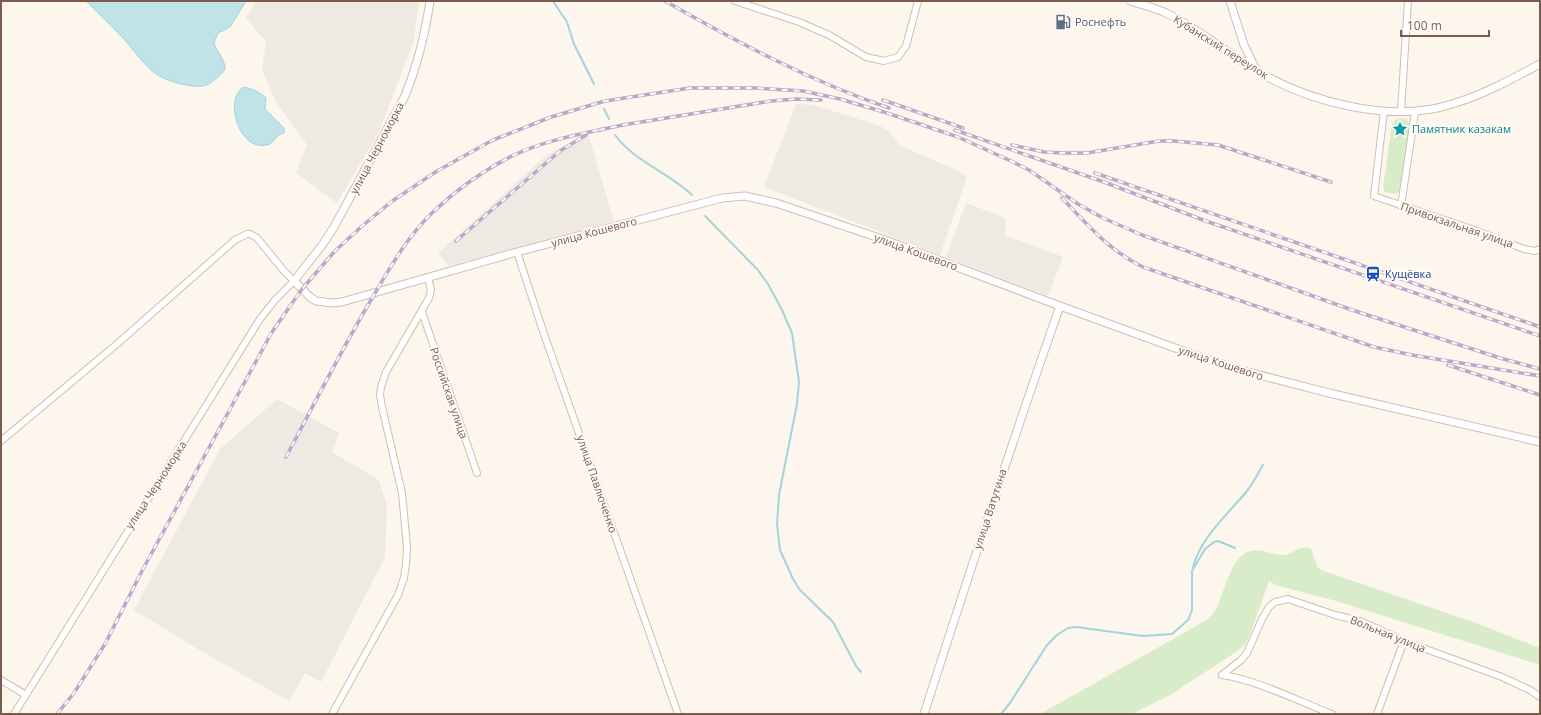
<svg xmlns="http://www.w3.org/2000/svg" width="1541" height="715" viewBox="0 0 1541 715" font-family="'Open Sans',sans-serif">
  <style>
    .industrial { fill: #efe9e4 }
    .green { fill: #d8ecc9 }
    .water { fill: #bfe3e8; stroke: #a5d3da }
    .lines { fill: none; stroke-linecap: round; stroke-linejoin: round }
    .stream { stroke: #a5d3da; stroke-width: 2 }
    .minor-casing { stroke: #d1beb0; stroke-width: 8 }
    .tertiary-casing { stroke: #d1beb0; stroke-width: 9 }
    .minor { stroke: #fff; stroke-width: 6 }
    .tertiary { stroke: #fff; stroke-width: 7 }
    .rail-casing { stroke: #b9a8c9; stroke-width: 3.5 }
    .rail { stroke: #fffaf3; stroke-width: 2; stroke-dasharray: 6; stroke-linecap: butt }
    .labels { text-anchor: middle; stroke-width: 4; stroke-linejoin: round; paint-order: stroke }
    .service-label { font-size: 11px; fill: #4e5e75; stroke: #fffaf3; text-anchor: start }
    .street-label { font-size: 11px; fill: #7a5c4d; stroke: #fffaf3 }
    .culture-label { font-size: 11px; fill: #0d838f; stroke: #fffaf3; text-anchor: start }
    .transit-label { font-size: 11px; fill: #164399; stroke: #fffaf3; text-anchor: start }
  </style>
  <rect width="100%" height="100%" fill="#fdf6ec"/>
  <!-- industrial -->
  <g class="industrial">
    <polygon points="256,1 419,1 414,41 378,134 337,203 296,173 307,145 276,102 262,69 266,42 246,18"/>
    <polygon points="796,104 814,105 880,126 889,131 899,145 956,170 967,177 940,255 764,187"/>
    <polygon points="588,134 614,221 449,266 438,253 548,154"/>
    <polygon points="966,203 1006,218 1005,235 1063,257 1048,296 946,257"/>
    <polygon points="277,399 339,433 332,452 379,480 387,506 385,557 321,682 305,673 289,701 196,648 134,610 220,449"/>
  </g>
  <!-- green -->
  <g class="green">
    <polygon points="1400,118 1407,119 1410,125 1400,191 1396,194 1385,192 1383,188 1392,124 1395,120"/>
    <path d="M1307 547 1311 549 1317 566 1321 570 1476 623 1540 648V665L1336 601 1276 585 1269 581 1252 629 1245 645 1230 656 1170 695 1132 714H1040L1205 621C1210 617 1214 613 1217 607 1225 591 1231 555 1251 551 1263 548 1273 556 1285 555 1293 554 1295 548 1307 547Z"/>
  </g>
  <!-- water -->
  <g class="water">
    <path d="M86 1H246L230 27 218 33 214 43C217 52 226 61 225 70 219 76 212 84 203 86 189 88 161 80 151 70 140 60 133 49 123 38 111 25 98 13 86 1Z"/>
    <path d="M244 87C252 89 260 92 266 98L265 109 284 128V133C282 134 280 134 279 135 274 138 274 143 267 145 239 152 223 98 244 87Z"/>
  </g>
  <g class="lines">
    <!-- stream -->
    <g class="stream">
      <polyline points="553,1 567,22 574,44 594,84"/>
      <polyline points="604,109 609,119"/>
      <path d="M615 135C635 162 668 172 692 195"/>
      <polyline points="705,216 757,269 768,284 782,310 792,333 799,382 797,404 779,495 777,524 780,550 793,579 800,590 833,622 856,666 861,672"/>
      <path d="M1193 567C1201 537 1228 514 1247 491 1253 483 1258 473 1263 465"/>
      <polyline points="1001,714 1010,703 1047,645 1057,635 1068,628 1076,627 1143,636 1172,634 1188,620 1192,610 1192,571 1205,549 1214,542 1218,541 1235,548"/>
    </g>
    <!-- minor casing -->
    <g class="minor-casing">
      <g id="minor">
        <polyline points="735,1 799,22 829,35 866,57 884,61 898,57 906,46 918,1"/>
        <polyline points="1384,111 1374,196 1474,230 1524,249 1535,251 1540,249"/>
        <polyline points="1401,111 1408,1"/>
        <polyline points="1401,206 1415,112"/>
        <polyline points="517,252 544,334 678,714"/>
        <polyline points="422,312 477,473"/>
        <path d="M1 441 117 344 235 240 247 234H250L257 238 284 271 294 281 275 300 260 319C178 451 95 582 14 714"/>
        <polyline points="1222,675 1241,660 1247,653 1262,619 1269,607 1275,602 1288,599 1335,615 1360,621 1404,641 1502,677 1530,690 1540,697"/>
        <path d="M1222 675C1257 680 1298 701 1332 714"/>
        <polyline points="1,680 26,695"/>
        <polyline points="332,714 398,595 404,578 406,564 407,547 402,493 382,407 380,395 381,387 386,372 429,298 431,290 428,277"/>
        <polyline points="1377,714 1404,641"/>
      </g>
    </g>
    <!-- tertiary casing -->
    <g class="tertiary-casing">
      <g id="tertiary">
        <path d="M430 1C425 35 417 67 404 98L334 227 323 244 294 281 310 297 316 301 332 303 342 302 517 252 722 198 745 196 776 203 888 241 1060 306 1186 352 1240 370 1329 393 1540 442"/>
        <path d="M1130 1C1143 5 1156 8 1168 14 1198 29 1225 51 1254 69 1307 102 1392 124 1452 104 1483 95 1512 79 1540 64"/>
        <polyline points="1230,1 1244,45 1256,70"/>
        <path d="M924 714C968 577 1012 442 1060 306"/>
      </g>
    </g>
    <!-- minor -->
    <use href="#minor" class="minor"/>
    <!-- tertiary -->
    <use href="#tertiary" class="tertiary"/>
    <!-- rail casing -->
    <g class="rail-casing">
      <g id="rail">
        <path d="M665 1C737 42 810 81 889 108"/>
        <polyline points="883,100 963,128"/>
        <polyline points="599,130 623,125 771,101 796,99 821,100"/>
        <polyline points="955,130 1104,182 1203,220 1540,336"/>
        <polyline points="1012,145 1044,152 1065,153 1087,153 1159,141 1174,141 1218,145 1331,182"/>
        <polyline points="1095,173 1540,327"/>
        <path d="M1062 198C1088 225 1108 250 1143 267L1374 347 1412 355 1540 376"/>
        <polyline points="456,241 560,151 586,135"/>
        <polyline points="1448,365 1540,395"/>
        <path d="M286 457C313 406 339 355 368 305 387 273 405 239 432 213 456 190 484 170 514 155 542 142 574 135 604 129"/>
        <polyline points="57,714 74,693 105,644 143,569 272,332 302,289 335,251 361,227 391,202 437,171 493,140 551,117 605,101 690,88 756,88 803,91 840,99 887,113 958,137 1011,161 1029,170 1078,204 1103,218 1142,235 1352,310 1500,358 1540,369"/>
      </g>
    </g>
    <!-- rail -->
    <use href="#rail" class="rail"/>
  </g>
  <!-- icons -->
  <defs>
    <g id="fuel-bare" transform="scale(1.2)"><path d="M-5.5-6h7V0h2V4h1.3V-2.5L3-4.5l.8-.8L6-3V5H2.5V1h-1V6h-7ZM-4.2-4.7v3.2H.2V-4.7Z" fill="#5c6f8a" stroke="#fffaf3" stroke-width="2.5" paint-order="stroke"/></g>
    <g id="sight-bare" transform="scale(1.2)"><path d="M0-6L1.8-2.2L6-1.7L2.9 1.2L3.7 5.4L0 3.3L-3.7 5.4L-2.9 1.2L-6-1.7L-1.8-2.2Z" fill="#0f9aa8" stroke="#fffaf3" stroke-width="2.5" paint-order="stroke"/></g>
    <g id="station-bare" transform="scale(1.2)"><path d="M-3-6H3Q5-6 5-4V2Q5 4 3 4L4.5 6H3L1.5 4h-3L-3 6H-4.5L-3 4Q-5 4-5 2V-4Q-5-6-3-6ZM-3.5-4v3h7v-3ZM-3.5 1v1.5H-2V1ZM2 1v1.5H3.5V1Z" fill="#1a4fb4" stroke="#fffaf3" stroke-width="2.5" paint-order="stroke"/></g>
  </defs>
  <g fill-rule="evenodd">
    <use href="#fuel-bare" x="1063" y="22"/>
    <use href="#sight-bare" x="1400" y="129"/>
    <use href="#station-bare" x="1373" y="274"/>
  </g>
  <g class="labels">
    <!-- service labels -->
    <g class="service-label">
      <text x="1075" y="26">Роснефть</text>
    </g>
    <!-- street labels -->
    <g class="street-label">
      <text transform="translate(1221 47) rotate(32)" y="4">Кубанский переулок</text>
      <text transform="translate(377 148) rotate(-62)" y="4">улица Черноморка</text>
      <text transform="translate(1457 225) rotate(19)" y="4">Привокзальная улица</text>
      <text transform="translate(594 232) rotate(-15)" y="4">улица Кошевого</text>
      <text transform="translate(916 252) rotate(20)" y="4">улица Кошевого</text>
      <text transform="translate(1221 363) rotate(18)" y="4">улица Кошевого</text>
      <text transform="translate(449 393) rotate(71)" y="4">Российская улица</text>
      <text transform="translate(597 484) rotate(71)" y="4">улица Павлюченко</text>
      <text transform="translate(156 485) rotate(-57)" y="4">улица Черноморка</text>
      <text transform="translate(990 509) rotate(-72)" y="4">улица Ватутина</text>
      <text transform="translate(1388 634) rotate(22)" y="4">Вольная улица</text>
    </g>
    <!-- culture labels -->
    <g class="culture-label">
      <text x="1412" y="133">Памятник казакам</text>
    </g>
    <!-- transit labels -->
    <g class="transit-label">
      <text x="1385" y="278">Кущёвка</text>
    </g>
  </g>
  <!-- border -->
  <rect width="1541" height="715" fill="none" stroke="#7a5c4d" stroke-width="4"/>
  <!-- scale -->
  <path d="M1401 30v6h88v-6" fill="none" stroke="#7a5c4d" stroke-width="2"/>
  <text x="1407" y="30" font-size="12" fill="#7a5c4d" stroke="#fffaf3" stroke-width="3" paint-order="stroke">100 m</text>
</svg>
